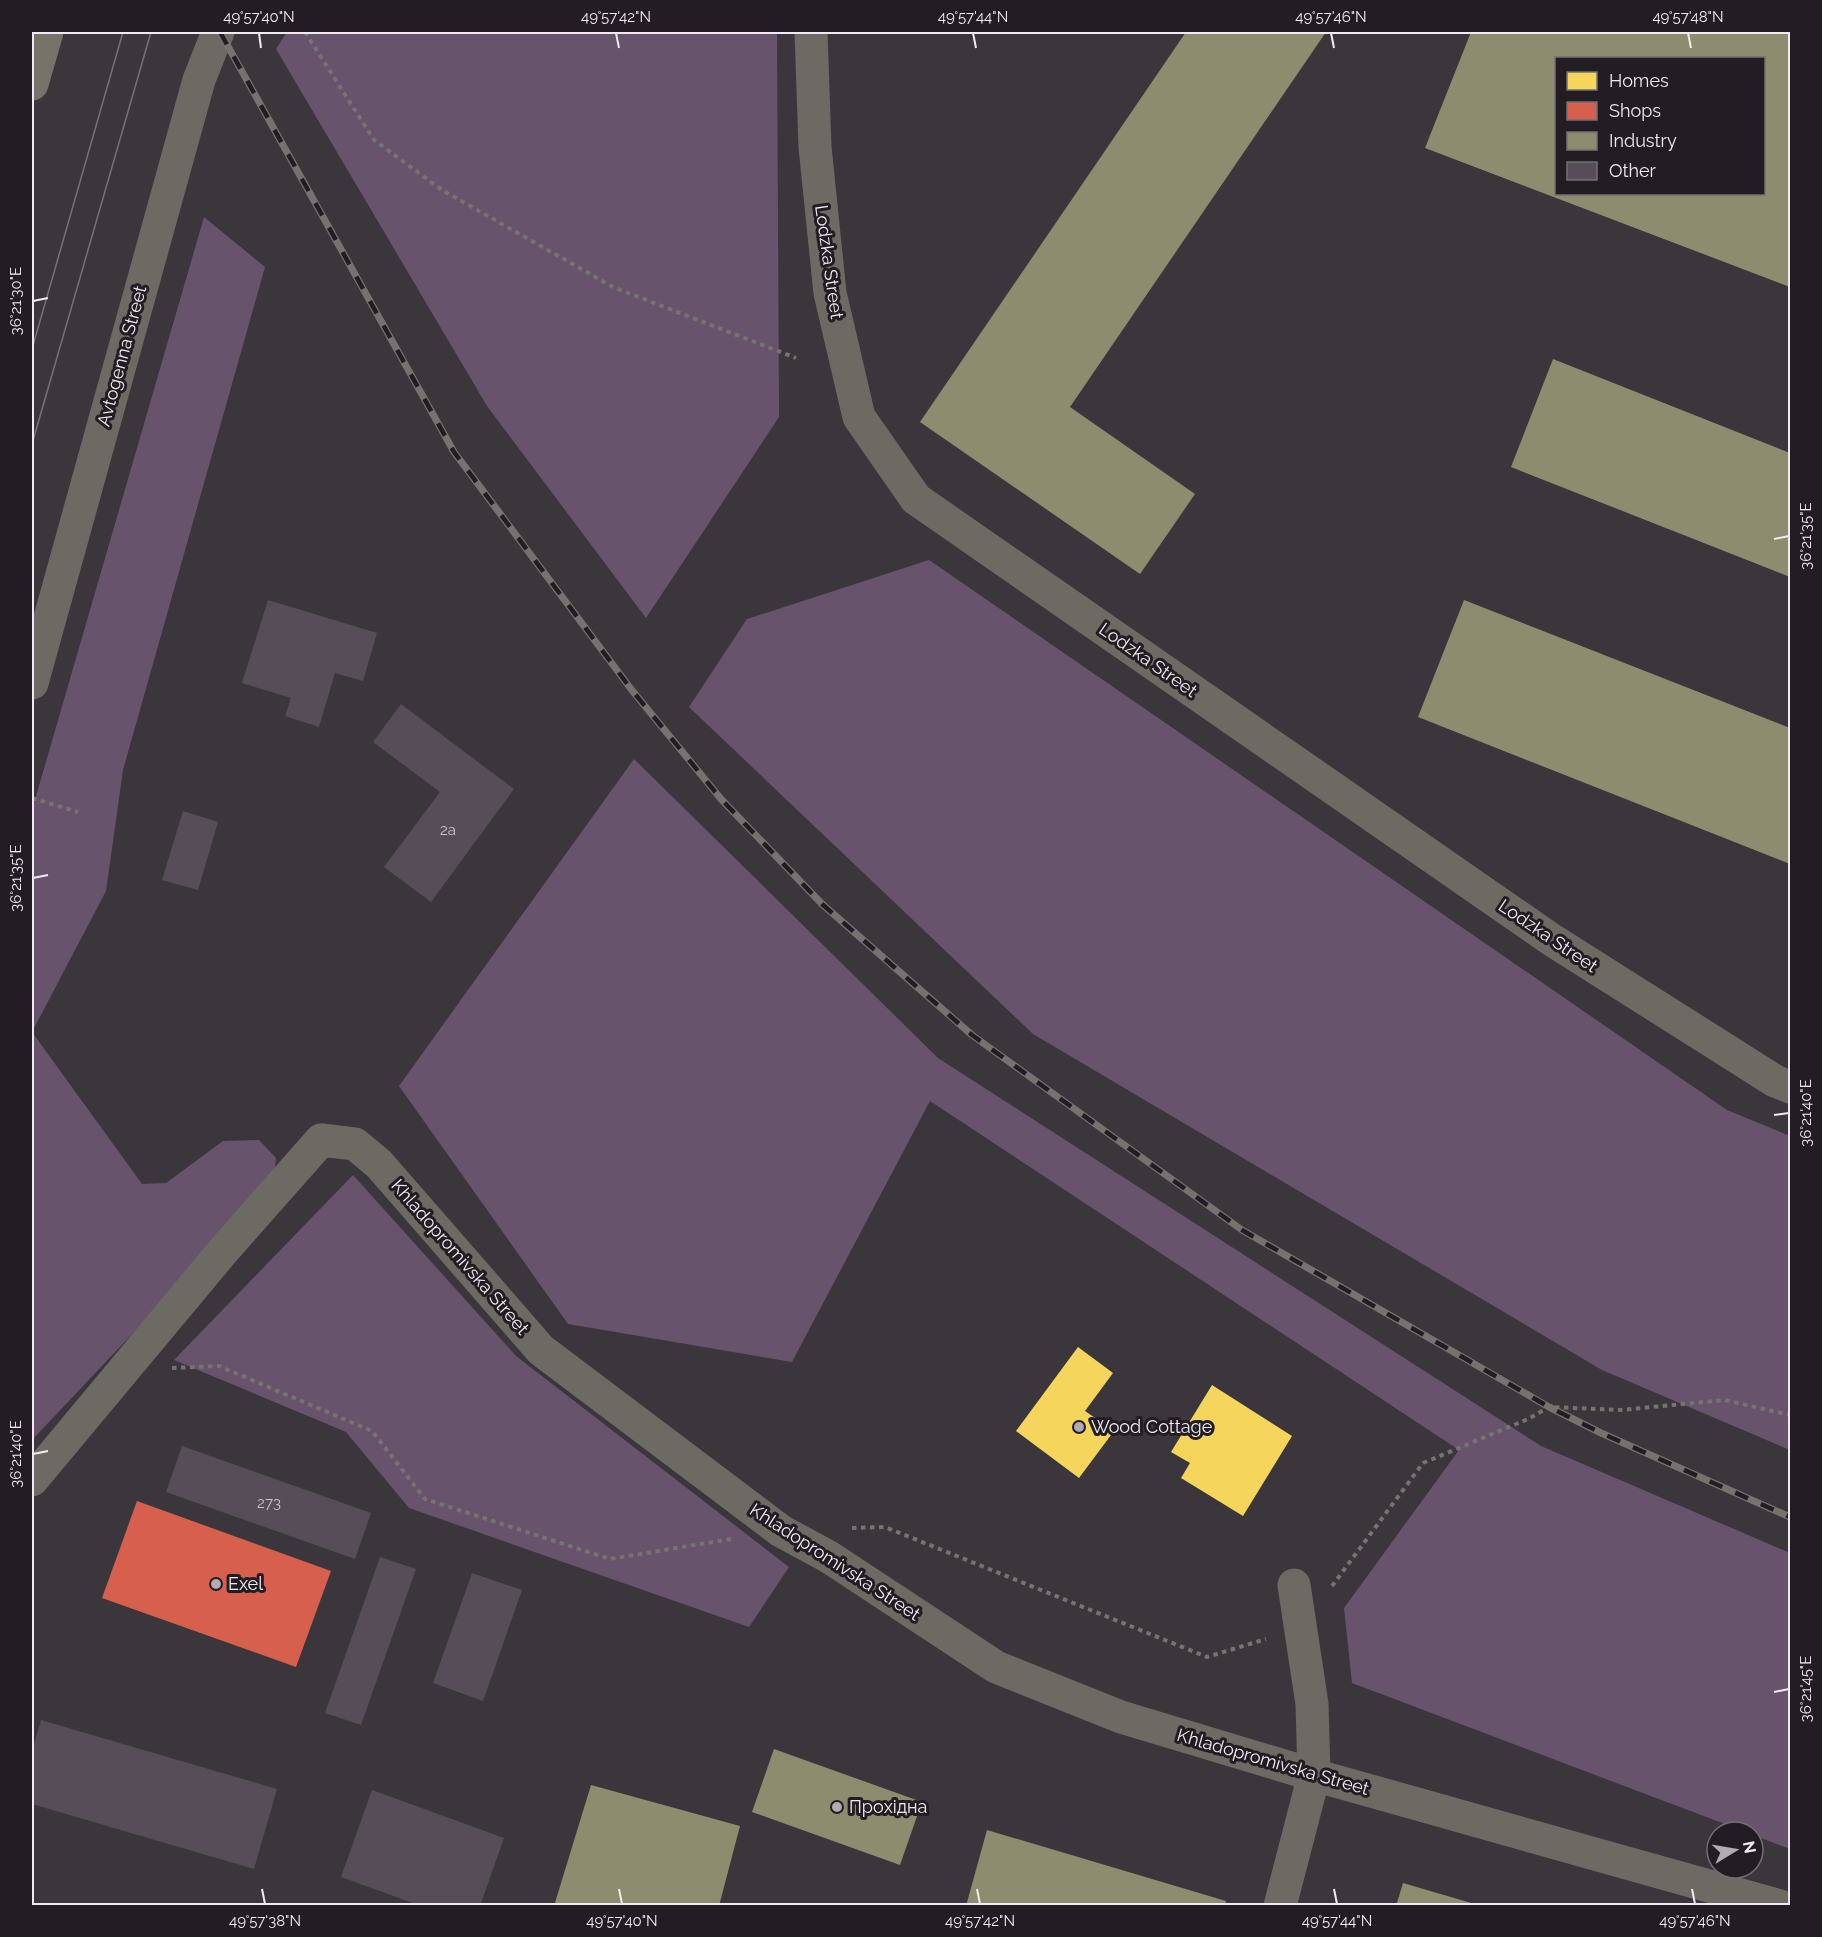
<svg xmlns="http://www.w3.org/2000/svg" width="1822" height="1937" viewBox="0 0 1822 1937" font-family="Raleway,sans-serif">
  <style>
    .green { fill: #68536d }
    .homes { fill: #f6d55c }
    .shops { fill: #d6604d }
    .industry { fill: #8c8c6e; fill-rule: evenodd }
    .building { fill: #564d59 }
    .lines { fill: none; stroke-linecap: round; stroke-linejoin: round }
    .path { stroke: #767371; stroke-width: 4; stroke-dasharray: 4.5 4.5; stroke-linecap: butt }
    .minor { stroke: #6d6963; stroke-width: 33 }
    .major { stroke: #787368; stroke-width: 33 }
    .tram { stroke: #767270; stroke-width: 1.5 }
    .rail-casing { stroke: #767270; stroke-width: 7 }
    .rail { stroke: #211d22; stroke-width: 4.5; stroke-dasharray: 14; stroke-linecap: butt }
    .ticks { fill: none; stroke: #f1eaf2; stroke-width: 2 }
    .poi-dot { fill: #b1abb2; stroke: #211d22; stroke-width: 2 }
    .labels { text-anchor: middle; stroke-width: 6; stroke-linejoin: round; paint-order: stroke }
    .number-label { font-size: 15px; fill: #cac3cc }
    .street-label { font-size: 18px; fill: #f1eaf2; stroke: #211d22 }
    .poi-label { font-size: 18px; fill: #f1eaf2; stroke: #211d22; text-anchor: start }
    .neatline { fill: none; stroke: #f1eaf2; stroke-width: 2 }
    .ticks-label { font-size: 15px; text-anchor: middle; fill: #f1eaf2 }
  </style>
  <rect width="100%" height="100%" fill="#3b363c"/>
  <!-- green -->
  <g class="green">
    <polygon points="287,32 777,32 779,417 646,618 487,406 276,49"/>
    <polygon points="204,217 265,267 123,770 106,891 32,1032 142,1184 166,1183 223,1141 259,1140 276,1158 273,1185 32,1440 32,810"/>
    <polygon points="929,560 1727,1110 1790,1136 1790,1450 1602,1370 1033,1034 689,707 747,619"/>
    <polygon points="634,759 938,1058 1541,1446 1790,1553 1790,1849 1753,1835 1753,1832 1746,1832 1352,1683 1344,1608 1459,1450 930,1101 792,1362 568,1324 399,1086"/>
    <polygon points="353,1175 516,1356 789,1567 749,1627 409,1508 346,1432 174,1360"/>
  </g>
  <!-- homes -->
  <g class="homes">
    <polygon points="1078,1347 1113,1373 1085,1411 1114,1431 1079,1478 1016,1431"/>
    <polygon points="1212,1385 1292,1436 1243,1516 1181,1478 1190,1463 1171,1452"/>
  </g>
  <!-- shops -->
  <polygon class="shops" points="137,1501 331,1571 296,1667 102,1598"/>
  <!-- industry -->
  <g class="industry">
    <polygon points="1186,32 1326,32 1070,407 1195,494 1140,574 920,422"/>
    <path d="M1471 32H1790V287L1425 148ZM1556 58H1764V194H1556Z"/>
    <polygon points="1553,359 1790,453 1790,577 1511,467"/>
    <polygon points="1464,600 1790,728 1790,864 1418,717"/>
    <polygon points="774,1749 922,1802 900,1865 752,1812"/>
    <polygon points="591,1785 740,1826 719,1906 554,1906"/>
    <polygon points="987,1830 1226,1901 1225,1906 966,1906"/>
    <polygon points="1403,1883 1478,1905 1478,1906 1396,1906"/>
  </g>
  <!-- building -->
  <g class="building">
    <polygon points="268,600 377,633 363,681 335,673 319,727 285,716 291,698 242,683"/>
    <polygon points="401,704 514,789 431,902 384,867 440,792 373,742"/>
    <polygon points="183,811 218,822 198,890 162,880"/>
    <polygon points="182,1446 371,1513 355,1559 166,1492"/>
    <polygon points="380,1557 416,1569 361,1725 325,1713"/>
    <polygon points="472,1573 522,1590 483,1701 433,1683"/>
    <polygon points="41,1720 277,1789 254,1869 32,1804 32,1751"/>
    <polygon points="372,1790 504,1838 480,1906 421,1906 341,1877"/>
  </g>
  <g class="lines">
    <!-- path -->
    <g class="path">
      <polyline points="305,32 374,140 442,190 613,287 796,358"/>
      <polyline points="32,798 78,812"/>
      <polyline points="172,1368 219,1366 372,1431 425,1499 610,1559 731,1539"/>
      <polyline points="852,1528 885,1527 1207,1657 1266,1639"/>
      <polyline points="1332,1586 1423,1463 1528,1419 1549,1407 1621,1410 1725,1400 1790,1415"/>
    </g>
    <!-- minor -->
    <g class="minor">
      <polyline points="811,32 815,147 830,293 859,417 916,499 1552,940 1775,1081 1790,1087"/>
      <polyline points="32,683 199,80 218,32"/>
      <polyline points="32,1480 223,1251 321,1140 355,1144 379,1164 541,1350 781,1531 829,1557 996,1667 1121,1717 1314,1775 1780,1906"/>
      <polyline points="1280,1906 1314,1775 1312,1704 1294,1585"/>
    </g>
    <!-- major -->
    <polyline class="major" points="32,84 47,32"/>
    <!-- tram -->
    <g class="tram">
      <polyline points="32,349 123,32"/>
      <polyline points="32,444 151,32"/>
    </g>
    <!-- rail casing -->
    <g class="rail-casing">
      <polyline id="rail" points="220,32 454,452 631,689 721,799 822,904 972,1035 1242,1230 1549,1407 1601,1433 1790,1517"/>
    </g>
    <!-- rail -->
    <use href="#rail" class="rail"/>
  </g>
  <!-- ticks -->
  <path class="ticks" d="M259 33 261 48M616 33 619 48M973 33 976 48M1331 33 1334 48M1688 33 1691 48M33 301 48 298M1774 539 1789 536M33 878 48 875M1774 1115 1789 1113M33 1454 48 1451M1774 1692 1789 1689M262 1889 265 1904M619 1889 622 1904M977 1889 980 1904M1334 1889 1337 1904M1692 1889 1695 1904"/>
  <!-- markers -->
  <g class="poi-dot">
    <circle cx="1079" cy="1427" r="6"/>
    <circle cx="216" cy="1584" r="6"/>
    <circle cx="837" cy="1807" r="6"/>
  </g>
  <g class="labels">
    <!-- number labels -->
    <g class="number-label">
      <text x="448" y="835">2а</text>
      <text x="269" y="1508">273</text>
    </g>
    <!-- street labels -->
    <g class="street-label">
      <text transform="translate(829 262) rotate(82)" y="6">Lodzka Street</text>
      <text transform="translate(122 356) rotate(-75)" y="6">Avtogenna Street</text>
      <text transform="translate(1148 660) rotate(35)" y="6">Lodzka Street</text>
      <text transform="translate(1548 936) rotate(34)" y="6">Lodzka Street</text>
      <text transform="translate(460 1257) rotate(49)" y="6">Khladopromivska Street</text>
      <text transform="translate(835 1562) rotate(33)" y="6">Khladopromivska Street</text>
      <text transform="translate(1273 1762) rotate(16)" y="6">Khladopromivska Street</text>
    </g>
    <!-- poi labels -->
    <g class="poi-label">
      <text x="1091" y="1433">Wood Cottage</text>
      <text x="228" y="1590">Exel</text>
      <text x="849" y="1813">Прохідна</text>
    </g>
  </g>
  <!-- border -->
  <rect width="1822" height="1937" fill="none" stroke="#211d22" stroke-width="66"/>
  <!-- legend -->
  <rect x="1555" y="57" width="210" height="138" fill="#211d22" stroke="#746f75" stroke-width="1.5"/>
  <rect x="1567" y="72" width="30" height="18" fill="#f6d55c" stroke="#746f75" stroke-width="1.5"/>
  <text x="1609" y="87" font-size="18" fill="#f1eaf2">Homes</text>
  <rect x="1567" y="102" width="30" height="18" fill="#d6604d" stroke="#746f75" stroke-width="1.5"/>
  <text x="1609" y="117" font-size="18" fill="#f1eaf2">Shops</text>
  <rect x="1567" y="132" width="30" height="18" fill="#8c8c6e" stroke="#746f75" stroke-width="1.5"/>
  <text x="1609" y="147" font-size="18" fill="#f1eaf2">Industry</text>
  <rect x="1567" y="162" width="30" height="18" fill="#564d59" stroke="#746f75" stroke-width="1.5"/>
  <text x="1609" y="177" font-size="18" fill="#f1eaf2">Other</text>
  <!-- north arrow -->
  <g transform="translate(1735 1850) rotate(79)"><circle r="28" fill="#211d22" stroke="#746f75" stroke-width="1.5"/>
  <path d="M0-4.5L10 22L0 15L-10 22Z" fill="#b1abb2"/>
  <text y="-9" font-size="16" font-weight="bold" text-anchor="middle" fill="#f1eaf2">N</text>
  </g>
  <rect x="33" y="33" width="1756" height="1871" class="neatline"/>
  <g class="ticks-label">
    <text x="259" y="22">49°57'40"N</text>
    <text x="616" y="22">49°57'42"N</text>
    <text x="973" y="22">49°57'44"N</text>
    <text x="1331" y="22">49°57'46"N</text>
    <text x="1688" y="22">49°57'48"N</text>
    <text transform="translate(16 301) rotate(-90)" y="5">36°21'30"E</text>
    <text transform="translate(1806 536) rotate(-90)" y="5">36°21'35"E</text>
    <text transform="translate(16 878) rotate(-90)" y="5">36°21'35"E</text>
    <text transform="translate(1806 1113) rotate(-90)" y="5">36°21'40"E</text>
    <text transform="translate(16 1454) rotate(-90)" y="5">36°21'40"E</text>
    <text transform="translate(1806 1689) rotate(-90)" y="5">36°21'45"E</text>
    <text x="265" y="1926">49°57'38"N</text>
    <text x="622" y="1926">49°57'40"N</text>
    <text x="980" y="1926">49°57'42"N</text>
    <text x="1337" y="1926">49°57'44"N</text>
    <text x="1695" y="1926">49°57'46"N</text>
  </g>
</svg>
